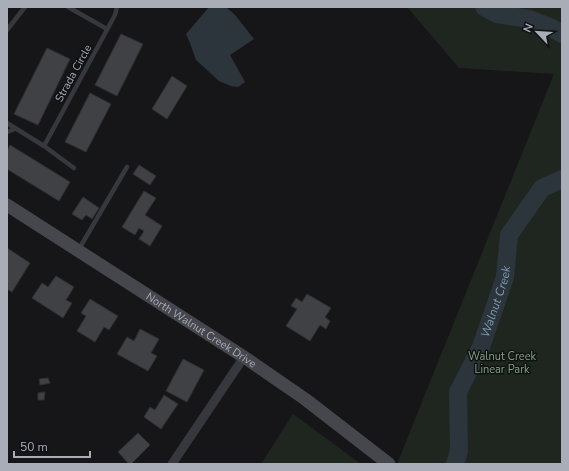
<svg xmlns="http://www.w3.org/2000/svg" width="569" height="471" viewBox="0 0 569 471" font-family="'Nunito Sans',sans-serif">
  <style>
    .green { fill: #1e261f }
    .water { fill: #2c353c }
    .lines { fill: none; stroke-linecap: round; stroke-linejoin: round }
    .river { stroke: #2c353c; stroke-width: 18 }
    .building { fill: #404145; stroke: #303034 }
    .service { stroke: #37383d; stroke-width: 4.5 }
    .minor { stroke: #37383d; stroke-width: 9 }
    .secondary { stroke: #45474d; stroke-width: 13 }
    .labels { text-anchor: middle; stroke-width: 3; stroke-linejoin: round; paint-order: stroke }
    .street-label { font-size: 11px; fill: #a8adb8; stroke: #111113 }
    .park-label { font-size: 11px; fill: #7fa381; stroke: #111113 }
    .water-label { font-size: 12px; font-style: italic; fill: #7f9bb3; stroke: #111113 }
  </style>
  <rect width="100%" height="100%" fill="#161618"/>
  <!-- green -->
  <g class="green">
    <polygon points="407,7 562,7 562,464 397,464 554,74 459,68"/>
    <polygon points="293,414 361,464 261,464"/>
  </g>
  <!-- water -->
  <polygon class="water" points="209,7 226,7 235,15 254,39 230,55 245,82 238,87 231,86 219,81 196,60 190,43 186,34"/>
  <g class="lines">
    <!-- river -->
    <g class="river">
      <polyline points="484,7 497,14 529,19 552,28 562,34"/>
      <path id="s1" d="M455 464 459 451 458 392 481 347 505 277 509 235 542 188 562 179"/>
    </g>
  </g>
  <!-- building -->
  <g class="building">
    <polygon points="121,34 143,44 117,96 95,85"/>
    <polygon points="47,48 70,59 38,125 14,114"/>
    <polygon points="172,76 187,86 167,119 152,109"/>
    <polygon points="90,93 111,104 86,152 65,142"/>
    <polygon points="10,145 70,182 59,201 7,169 7,151"/>
    <polygon points="139,165 156,176 150,185 133,174"/>
    <polygon points="144,191 156,198 145,215 162,226 150,246 139,239 144,231 139,228 135,235 122,227"/>
    <polygon points="83,197 99,208 92,219 86,215 82,220 72,214"/>
    <polygon points="7,248 30,263 12,292 7,289"/>
    <polygon points="56,276 74,287 66,300 72,303 63,318 32,298 42,283 48,287"/>
    <polygon points="307,294 331,308 325,317 330,321 326,329 320,325 310,341 286,326 297,309 291,306 296,298 302,302"/>
    <polygon points="90,299 118,316 109,330 104,327 95,342 77,331 86,316 81,313"/>
    <polygon points="140,329 159,339 151,353 157,356 148,371 117,354 127,337 134,341"/>
    <polygon points="183,359 204,370 187,402 166,391"/>
    <polygon points="48,378 50,383 40,385 39,379"/>
    <polygon points="45,392 44,400 38,400 38,393"/>
    <polygon points="164,395 178,404 161,429 144,417 150,407 155,410"/>
    <polygon points="138,433 150,445 131,464 129,464 118,452"/>
  </g>
  <g class="lines">
    <!-- service -->
    <g class="service">
      <polyline points="68,7 107,29"/>
      <polyline points="7,30 25,7"/>
      <polyline points="7,123 44,146 74,168"/>
      <polyline points="7,132 15,129"/>
      <polyline points="44,146 115,15 117,7"/>
      <polyline points="79,249 127,167"/>
    </g>
    <!-- minor -->
    <polyline class="minor" points="172,464 244,357"/>
    <!-- secondary -->
    <path class="secondary" id="s2" d="M7 205 244 357 305 399 389 464"/>
  </g>
  <g class="labels">
    <!-- street labels -->
    <g class="street-label">
      <text transform="translate(73 73) rotate(-61)" y="4">Strada Circle</text>
      <text dy="4" stroke="none"><textPath href="#s2" startOffset="231">North Walnut Creek Drive</textPath></text>
    </g>
    <!-- park labels -->
    <g class="park-label">
      <text x="502" y="360">Walnut Creek<tspan x="502" dy="13">Linear Park</tspan></text>
    </g>
    <!-- water labels -->
    <g class="water-label">
      <text dy="4" stroke="none"><textPath href="#s1" startOffset="171">Walnut Creek</textPath></text>
    </g>
  </g>
  <!-- border -->
  <rect width="569" height="471" fill="none" stroke="#a8adb8" stroke-width="16"/>
  <!-- north arrow -->
  <g transform="translate(537 32) rotate(295)" stroke="#111113" stroke-width="3" paint-order="stroke">
  <path d="M0-3L7 15L0 10L-7 15Z" fill="#a8adb8"/>
  <text y="-6" font-size="11" font-weight="bold" text-anchor="middle" fill="#a8adb8">N</text>
  </g>
  <!-- scale -->
  <path d="M14 451v6h76v-6" fill="none" stroke="#a8adb8" stroke-width="2"/>
  <text x="20" y="451" font-size="12" fill="#a8adb8" stroke="#111113" stroke-width="3" paint-order="stroke">50 m</text>
</svg>
